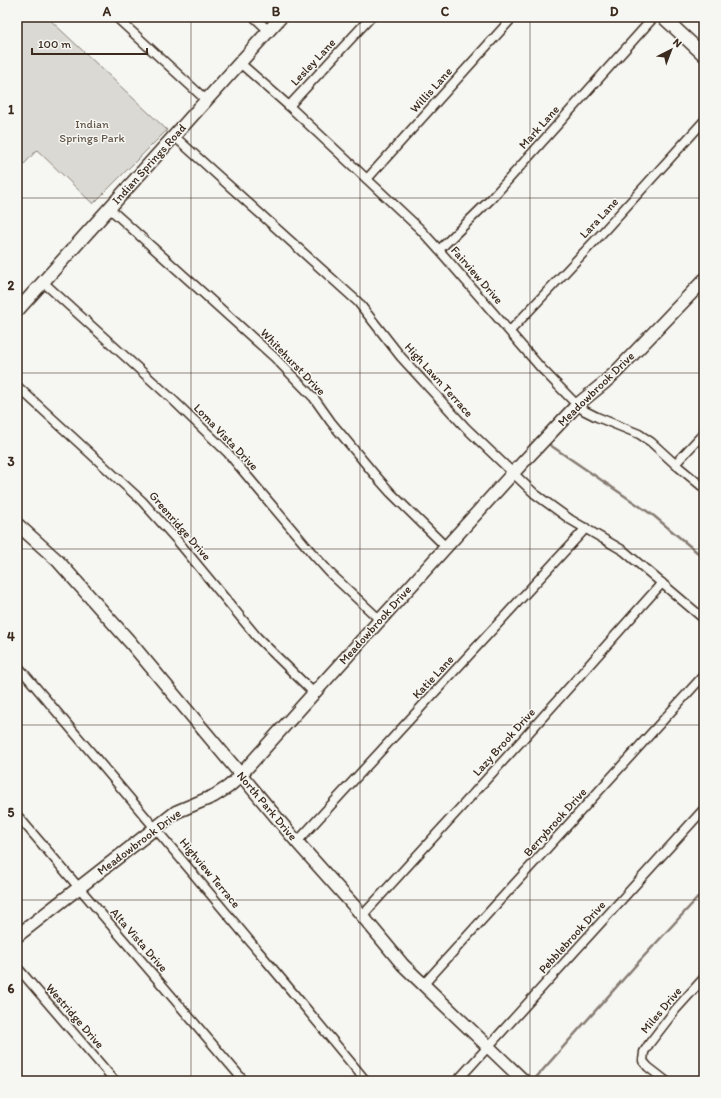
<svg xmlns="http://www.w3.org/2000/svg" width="721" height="1098" viewBox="0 0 721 1098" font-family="Itim,sans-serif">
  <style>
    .green { fill: #dad9d3; stroke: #8a8278 }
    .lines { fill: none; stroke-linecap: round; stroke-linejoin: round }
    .stream { stroke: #857a71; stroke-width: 2.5 }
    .street-casing { stroke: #3b2a1e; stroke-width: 11 }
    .secondary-casing { stroke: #3b2a1e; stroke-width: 15 }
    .street { stroke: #f6f6f2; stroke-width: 8 }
    .secondary { stroke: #f6f6f2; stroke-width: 12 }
    .grid { fill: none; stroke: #3b2a1e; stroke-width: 1; stroke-opacity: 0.55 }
    .labels { text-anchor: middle; stroke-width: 3; stroke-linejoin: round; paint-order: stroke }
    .street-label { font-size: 12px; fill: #3b2a1e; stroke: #f6f6f2 }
    .park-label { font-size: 12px; fill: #63564b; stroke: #f6f6f2 }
    .neatline { fill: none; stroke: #3b2a1e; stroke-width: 1.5 }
    .grid-label { font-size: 13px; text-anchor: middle; font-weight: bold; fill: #3b2a1e }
  </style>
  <rect width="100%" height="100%" fill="#f6f6f2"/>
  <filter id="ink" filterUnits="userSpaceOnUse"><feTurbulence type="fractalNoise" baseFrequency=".025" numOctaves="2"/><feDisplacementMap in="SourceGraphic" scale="8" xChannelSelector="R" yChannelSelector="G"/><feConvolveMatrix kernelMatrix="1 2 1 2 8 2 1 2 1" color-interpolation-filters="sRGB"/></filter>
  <g filter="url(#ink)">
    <!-- green -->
    <polygon class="green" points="17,17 47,17 167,130 93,204 37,150 17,172"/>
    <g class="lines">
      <!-- stream -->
      <g class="stream">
        <polyline points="550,445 654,516 704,558"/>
        <polyline points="533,1081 635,966 704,891"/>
      </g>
      <!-- street casing -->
      <g class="street-casing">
        <g id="street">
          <polyline points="116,17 206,100"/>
          <polyline points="254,17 269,31"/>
          <polyline points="240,63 289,106 420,229 439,250 541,368 577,405 585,411 597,417 639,434 651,442 675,464 704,488"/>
          <polyline points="289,106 371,17"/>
          <polyline points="174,136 358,302 401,357 466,428 535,494 571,520 624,551 704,619"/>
          <polyline points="367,179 513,17"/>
          <polyline points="109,208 274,357 314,398 331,422 375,475 391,493 446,547"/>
          <polyline points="439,250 491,199 654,17"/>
          <polyline points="43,282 172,399 227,452 312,553 331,574 380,620"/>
          <polyline points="510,331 604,231 704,121"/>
          <polyline points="17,386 142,501 176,539 257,637 314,693"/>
          <polyline points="675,464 704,433"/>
          <path d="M17 665C134 803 251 941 366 1081"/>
          <polyline points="17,815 244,1081"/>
          <polyline points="297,842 586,528"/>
          <polyline points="362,916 524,738 662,583"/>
          <polyline points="17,967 115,1081"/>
          <polyline points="423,985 704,675"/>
          <polyline points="457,1081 704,809"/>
          <polyline points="666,1081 648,1067 643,1061 644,1052 649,1044 676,1009 704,978"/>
        </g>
      </g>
      <!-- secondary casing -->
      <g class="secondary-casing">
        <g id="secondary">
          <polyline points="663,17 704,55"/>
          <polyline points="17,311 281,17"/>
          <polyline points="17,524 58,561 130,642 297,842 355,907 403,965 524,1081"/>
          <polyline points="17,936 176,812 214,796 228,787 235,781 314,693 513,473 577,405 604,383 616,372 704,280"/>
        </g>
      </g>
      <!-- street -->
      <use href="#street" class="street"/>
      <!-- secondary -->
      <use href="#secondary" class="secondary"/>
    </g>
  </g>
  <!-- grid -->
  <path class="grid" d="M191 17V1081M360 17V1081M530 17V1081M17 198H704M17 373H704M17 549H704M17 725H704M17 900H704"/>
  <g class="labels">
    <!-- street labels -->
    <g class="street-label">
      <text transform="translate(313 62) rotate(-47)" y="4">Lesley Lane</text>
      <text transform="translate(431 90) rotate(-48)" y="4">Willis Lane</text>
      <text transform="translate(539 127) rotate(-48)" y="4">Mark Lane</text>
      <text transform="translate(149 164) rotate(-48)" y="4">Indian Springs Road</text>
      <text transform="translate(599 218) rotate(-47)" y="4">Lara Lane</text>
      <text transform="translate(477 275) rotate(49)" y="4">Fairview Drive</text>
      <text transform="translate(293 362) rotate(46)" y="4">Whitehurst Drive</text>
      <text transform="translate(439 380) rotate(48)" y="4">High Lawn Terrace</text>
      <text transform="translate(596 389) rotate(-44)" y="4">Meadowbrook Drive</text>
      <text transform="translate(226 437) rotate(46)" y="4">Loma Vista Drive</text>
      <text transform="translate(180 526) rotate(49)" y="4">Greenridge Drive</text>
      <text transform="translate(375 625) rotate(-48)" y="4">Meadowbrook Drive</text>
      <text transform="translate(433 677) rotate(-47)" y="4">Katie Lane</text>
      <text transform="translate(504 742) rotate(-48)" y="4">Lazy Brook Drive</text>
      <text transform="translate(267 806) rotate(50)" y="4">North Park Drive</text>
      <text transform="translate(555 822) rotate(-48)" y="4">Berrybrook Drive</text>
      <text transform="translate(139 842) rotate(-37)" y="4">Meadowbrook Drive</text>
      <text transform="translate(210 873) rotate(50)" y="4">Highview Terrace</text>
      <text transform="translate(572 937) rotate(-48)" y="4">Pebblebrook Drive</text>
      <text transform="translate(139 940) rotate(49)" y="4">Alta Vista Drive</text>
      <text transform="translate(661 1010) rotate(-50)" y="4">Miles Drive</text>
      <text transform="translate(75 1016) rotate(49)" y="4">Westridge Drive</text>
    </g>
    <!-- park labels -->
    <g class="park-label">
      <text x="92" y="128">Indian<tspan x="92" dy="14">Springs Park</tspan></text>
    </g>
  </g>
  <!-- margin -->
  <rect width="721" height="1098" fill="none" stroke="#f6f6f2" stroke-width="44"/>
  <!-- north arrow -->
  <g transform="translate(671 50) rotate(42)" stroke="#f6f6f2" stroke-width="3" paint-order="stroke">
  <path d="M0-3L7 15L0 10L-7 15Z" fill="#3b2a1e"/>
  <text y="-6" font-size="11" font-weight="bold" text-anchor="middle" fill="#3b2a1e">N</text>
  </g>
  <!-- scale -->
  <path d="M32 48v6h115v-6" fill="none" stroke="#3b2a1e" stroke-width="2"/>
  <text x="38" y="48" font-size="12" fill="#3b2a1e" stroke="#f6f6f2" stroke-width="3" paint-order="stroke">100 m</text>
  <rect x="22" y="22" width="677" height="1054" class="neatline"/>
  <g class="grid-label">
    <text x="107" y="16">A</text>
    <text x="276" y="16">B</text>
    <text x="445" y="16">C</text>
    <text x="614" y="16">D</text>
    <text x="11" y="114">1</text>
    <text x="11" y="290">2</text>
    <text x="11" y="466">3</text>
    <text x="11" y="641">4</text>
    <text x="11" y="817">5</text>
    <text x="11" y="993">6</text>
  </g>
</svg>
